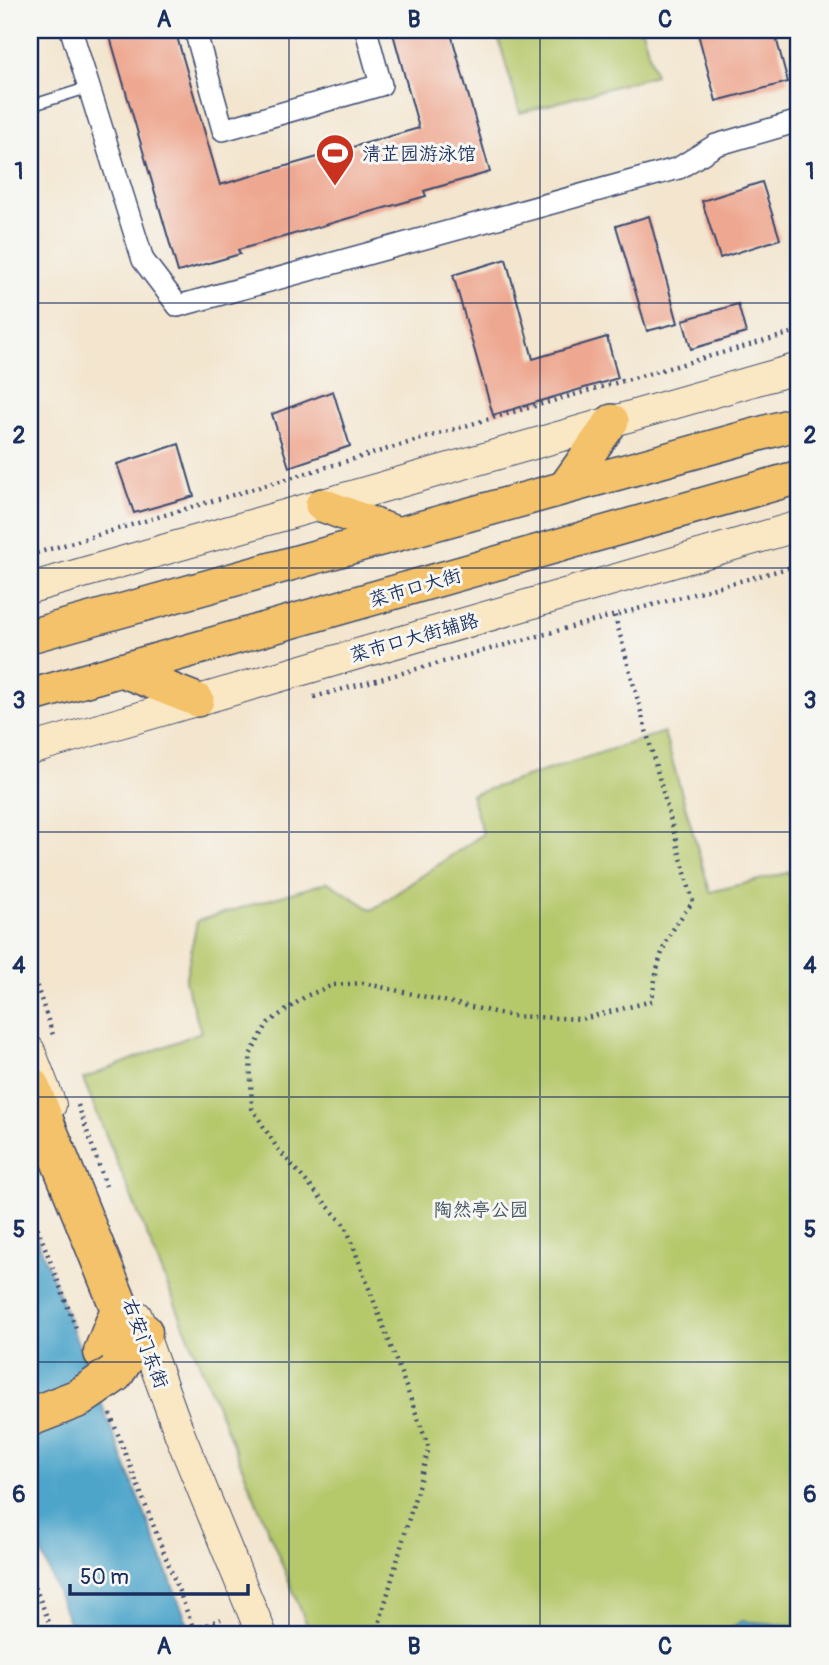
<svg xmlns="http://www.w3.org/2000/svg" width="829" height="1665" viewBox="0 0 829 1665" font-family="Pangolin,'LXGW WenKai TC',sans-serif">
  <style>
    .green { fill: #b5c86b; stroke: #687c64; stroke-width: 2 }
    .water { fill: #4da5ca; stroke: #346a94; stroke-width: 2 }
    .building { fill: #eea790 }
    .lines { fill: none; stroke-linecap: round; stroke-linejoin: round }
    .lane-casing { stroke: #3b4a6f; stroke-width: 13 }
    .street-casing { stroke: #3b4a6f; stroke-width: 24 }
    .secondary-casing { stroke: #3b4a6f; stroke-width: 32 }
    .primary-casing { stroke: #3b4a6f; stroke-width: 36 }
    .highway-casing { stroke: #3b4a6f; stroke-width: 41 }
    .path { stroke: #3b4a6f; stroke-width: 4.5; stroke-dasharray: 2 5; stroke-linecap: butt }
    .lane { stroke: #fff; stroke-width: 10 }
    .street { stroke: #fff; stroke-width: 21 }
    .secondary { stroke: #fae7c3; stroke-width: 30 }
    .primary { stroke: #f3c26a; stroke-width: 33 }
    .highway { stroke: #f3c26a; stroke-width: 38 }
    .highway-bridge-casing { stroke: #3b4a6f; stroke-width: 41; stroke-linecap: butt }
    .path-bridge { stroke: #3b4a6f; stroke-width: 4.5; stroke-dasharray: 2 5; stroke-linecap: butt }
    .highway-bridge { stroke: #f3c26a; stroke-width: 38 }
    .grid { fill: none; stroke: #1b2f5e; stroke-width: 2; stroke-opacity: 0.55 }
    .labels { text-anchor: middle; stroke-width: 6; stroke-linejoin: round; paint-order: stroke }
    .poi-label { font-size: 19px; fill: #1b2f5e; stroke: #f6f6f2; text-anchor: start }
    .street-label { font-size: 19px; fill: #1b2f5e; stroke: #f6f6f2 }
    .park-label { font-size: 19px; fill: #425561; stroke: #f6f6f2 }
    .neatline { fill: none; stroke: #1b2f5e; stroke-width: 2.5 }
    .grid-label { font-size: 23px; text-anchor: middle; font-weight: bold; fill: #1b2f5e }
  </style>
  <rect width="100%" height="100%" fill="#f6f6f2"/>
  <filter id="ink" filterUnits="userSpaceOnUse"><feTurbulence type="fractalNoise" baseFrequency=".0143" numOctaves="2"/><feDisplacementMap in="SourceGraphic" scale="14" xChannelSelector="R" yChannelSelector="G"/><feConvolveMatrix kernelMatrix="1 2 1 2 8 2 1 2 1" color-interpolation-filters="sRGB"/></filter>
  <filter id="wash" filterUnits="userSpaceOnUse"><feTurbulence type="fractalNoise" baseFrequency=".00686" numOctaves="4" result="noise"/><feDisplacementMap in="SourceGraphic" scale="28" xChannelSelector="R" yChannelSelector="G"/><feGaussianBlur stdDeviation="1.57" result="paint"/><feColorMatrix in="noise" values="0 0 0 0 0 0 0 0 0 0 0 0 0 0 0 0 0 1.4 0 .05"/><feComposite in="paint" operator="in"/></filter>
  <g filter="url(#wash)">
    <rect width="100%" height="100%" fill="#f3e5ce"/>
    <!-- green -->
    <g class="green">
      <polygon points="496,30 642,30 655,75 520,113"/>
      <polygon points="664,732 710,892 799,870 799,1635 311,1635 83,1079 201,1032 185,982 197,921 328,882 372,910 483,834 471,795"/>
    </g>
    <!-- water -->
    <g class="water">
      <polygon points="30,1221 192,1635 74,1635 30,1523"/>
      <polygon points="741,1621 799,1626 799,1635 723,1635"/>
    </g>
    <g id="blocks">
      <!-- building -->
      <g class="building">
        <polygon points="108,30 175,30 220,185 419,128 392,30 450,30 490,172 424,191 426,196 238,250 240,254 178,272"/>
        <polygon points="697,30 774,30 788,82 716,101"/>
        <polygon points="762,182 780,239 720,258 702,201"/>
        <polygon points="649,216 678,323 647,331 616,226"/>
        <polygon points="506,259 533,359 607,337 618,378 493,415 453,275"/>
        <polygon points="738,304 746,333 691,349 683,320"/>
        <polygon points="333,391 350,446 289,467 272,414"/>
        <polygon points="179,444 194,496 134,513 117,464"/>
      </g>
    </g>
  </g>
  <g filter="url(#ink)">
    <use href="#blocks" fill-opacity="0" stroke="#3b4a6f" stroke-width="2"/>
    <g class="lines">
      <!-- lane casing -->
      <g class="lane-casing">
        <polyline id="lane" points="30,106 87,88"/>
      </g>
      <!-- street casing -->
      <g class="street-casing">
        <g id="street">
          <polyline points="71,30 143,260 178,306 679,168 716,145 799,121"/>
          <polyline points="195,30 223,130 381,85 366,30"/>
        </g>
      </g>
      <!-- secondary casing -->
      <g class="secondary-casing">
        <g id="secondary">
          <polyline points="30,588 799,368"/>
          <polyline points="30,749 799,526"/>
          <polyline points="30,1051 51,1105"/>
          <polyline points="137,1316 180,1435 262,1635"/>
        </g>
      </g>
      <!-- primary casing -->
      <g class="primary-casing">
        <g id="primary">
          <polyline points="565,487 612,421"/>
          <polyline points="322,505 398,534"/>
          <polyline points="30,636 799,423"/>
          <polyline points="121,670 197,700"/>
          <polyline points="30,696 799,477"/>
        </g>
      </g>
      <!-- highway casing -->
      <g class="highway-casing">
        <g id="highway">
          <polyline points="30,1086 120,1309 103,1352"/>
          <polyline points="114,1374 143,1332"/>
        </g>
      </g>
      <!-- path -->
      <g class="path">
        <polyline points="30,555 482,421 799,331"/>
        <polyline points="314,697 799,565"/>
        <polyline points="30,966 54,1038"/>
        <polyline points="78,1105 106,1186"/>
        <polyline points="30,1208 77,1331"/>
        <polyline points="110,1414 196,1635"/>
        <polyline points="30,1574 54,1635"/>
        <polyline points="30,1620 36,1635"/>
        <path d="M376 1635 429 1448 346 1227 277 1148 252 1108 250 1055 268 1023 306 996 333 985 363 983 512 1016 582 1019 652 1001C657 957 665 936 693 902L614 613"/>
      </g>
      <!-- lane -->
      <use href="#lane" class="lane"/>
      <!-- street -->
      <use href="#street" class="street"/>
      <!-- secondary -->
      <use href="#secondary" class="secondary"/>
      <!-- primary -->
      <use href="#primary" class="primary"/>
      <!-- highway -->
      <use href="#highway" class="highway"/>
      <!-- highway-bridge casing -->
      <g class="highway-bridge-casing">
        <polyline id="highway-bridge" points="30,1417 79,1398 114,1374"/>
      </g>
      <!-- path-bridge -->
      <polyline class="path-bridge" points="181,1635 221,1619"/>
      <!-- highway-bridge -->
      <use href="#highway-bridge" class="highway-bridge"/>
    </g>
  </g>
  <!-- grid -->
  <path class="grid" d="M289 30V1635M540 30V1635M30 303H799M30 568H799M30 832H799M30 1097H799M30 1362H799"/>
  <!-- icons -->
  <defs>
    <g id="stadium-pin" transform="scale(2.0125)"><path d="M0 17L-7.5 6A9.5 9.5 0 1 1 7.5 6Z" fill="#c8321e" stroke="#f6f6f2"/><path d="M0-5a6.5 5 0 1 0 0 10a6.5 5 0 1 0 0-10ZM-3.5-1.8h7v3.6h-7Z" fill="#fff"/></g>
  </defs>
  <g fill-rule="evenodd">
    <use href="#stadium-pin" x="335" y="153"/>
  </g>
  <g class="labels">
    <!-- poi labels -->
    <g class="poi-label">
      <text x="362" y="160">清芷园游泳馆</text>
    </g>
    <!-- street labels -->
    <g class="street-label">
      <text transform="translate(415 587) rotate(-16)" y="7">菜市口大街</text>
      <text transform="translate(414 637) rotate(-16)" y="7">菜市口大街辅路</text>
      <text transform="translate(146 1343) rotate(69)" y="7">右安门东街</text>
    </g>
    <!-- park labels -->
    <g class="park-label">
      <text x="481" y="1216">陶然亭公园</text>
    </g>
  </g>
  <!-- margin -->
  <rect width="829" height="1665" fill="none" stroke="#f6f6f2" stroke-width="77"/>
  <!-- scale -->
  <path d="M70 1584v10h178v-10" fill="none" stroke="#1b2f5e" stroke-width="3.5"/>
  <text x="80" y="1584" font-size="21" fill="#1b2f5e" stroke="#f6f6f2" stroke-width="5" paint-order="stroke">50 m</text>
  <rect x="38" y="38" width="752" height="1588" class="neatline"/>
  <g class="grid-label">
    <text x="164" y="27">A</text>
    <text x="414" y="27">B</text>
    <text x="665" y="27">C</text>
    <text x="19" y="179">1</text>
    <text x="810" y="179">1</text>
    <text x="19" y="443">2</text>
    <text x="810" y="443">2</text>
    <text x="19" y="708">3</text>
    <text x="810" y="708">3</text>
    <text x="19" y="973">4</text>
    <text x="810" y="973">4</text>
    <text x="19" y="1237">5</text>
    <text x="810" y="1237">5</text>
    <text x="19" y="1502">6</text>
    <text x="810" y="1502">6</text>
    <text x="164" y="1654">A</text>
    <text x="414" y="1654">B</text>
    <text x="665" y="1654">C</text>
  </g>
</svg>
